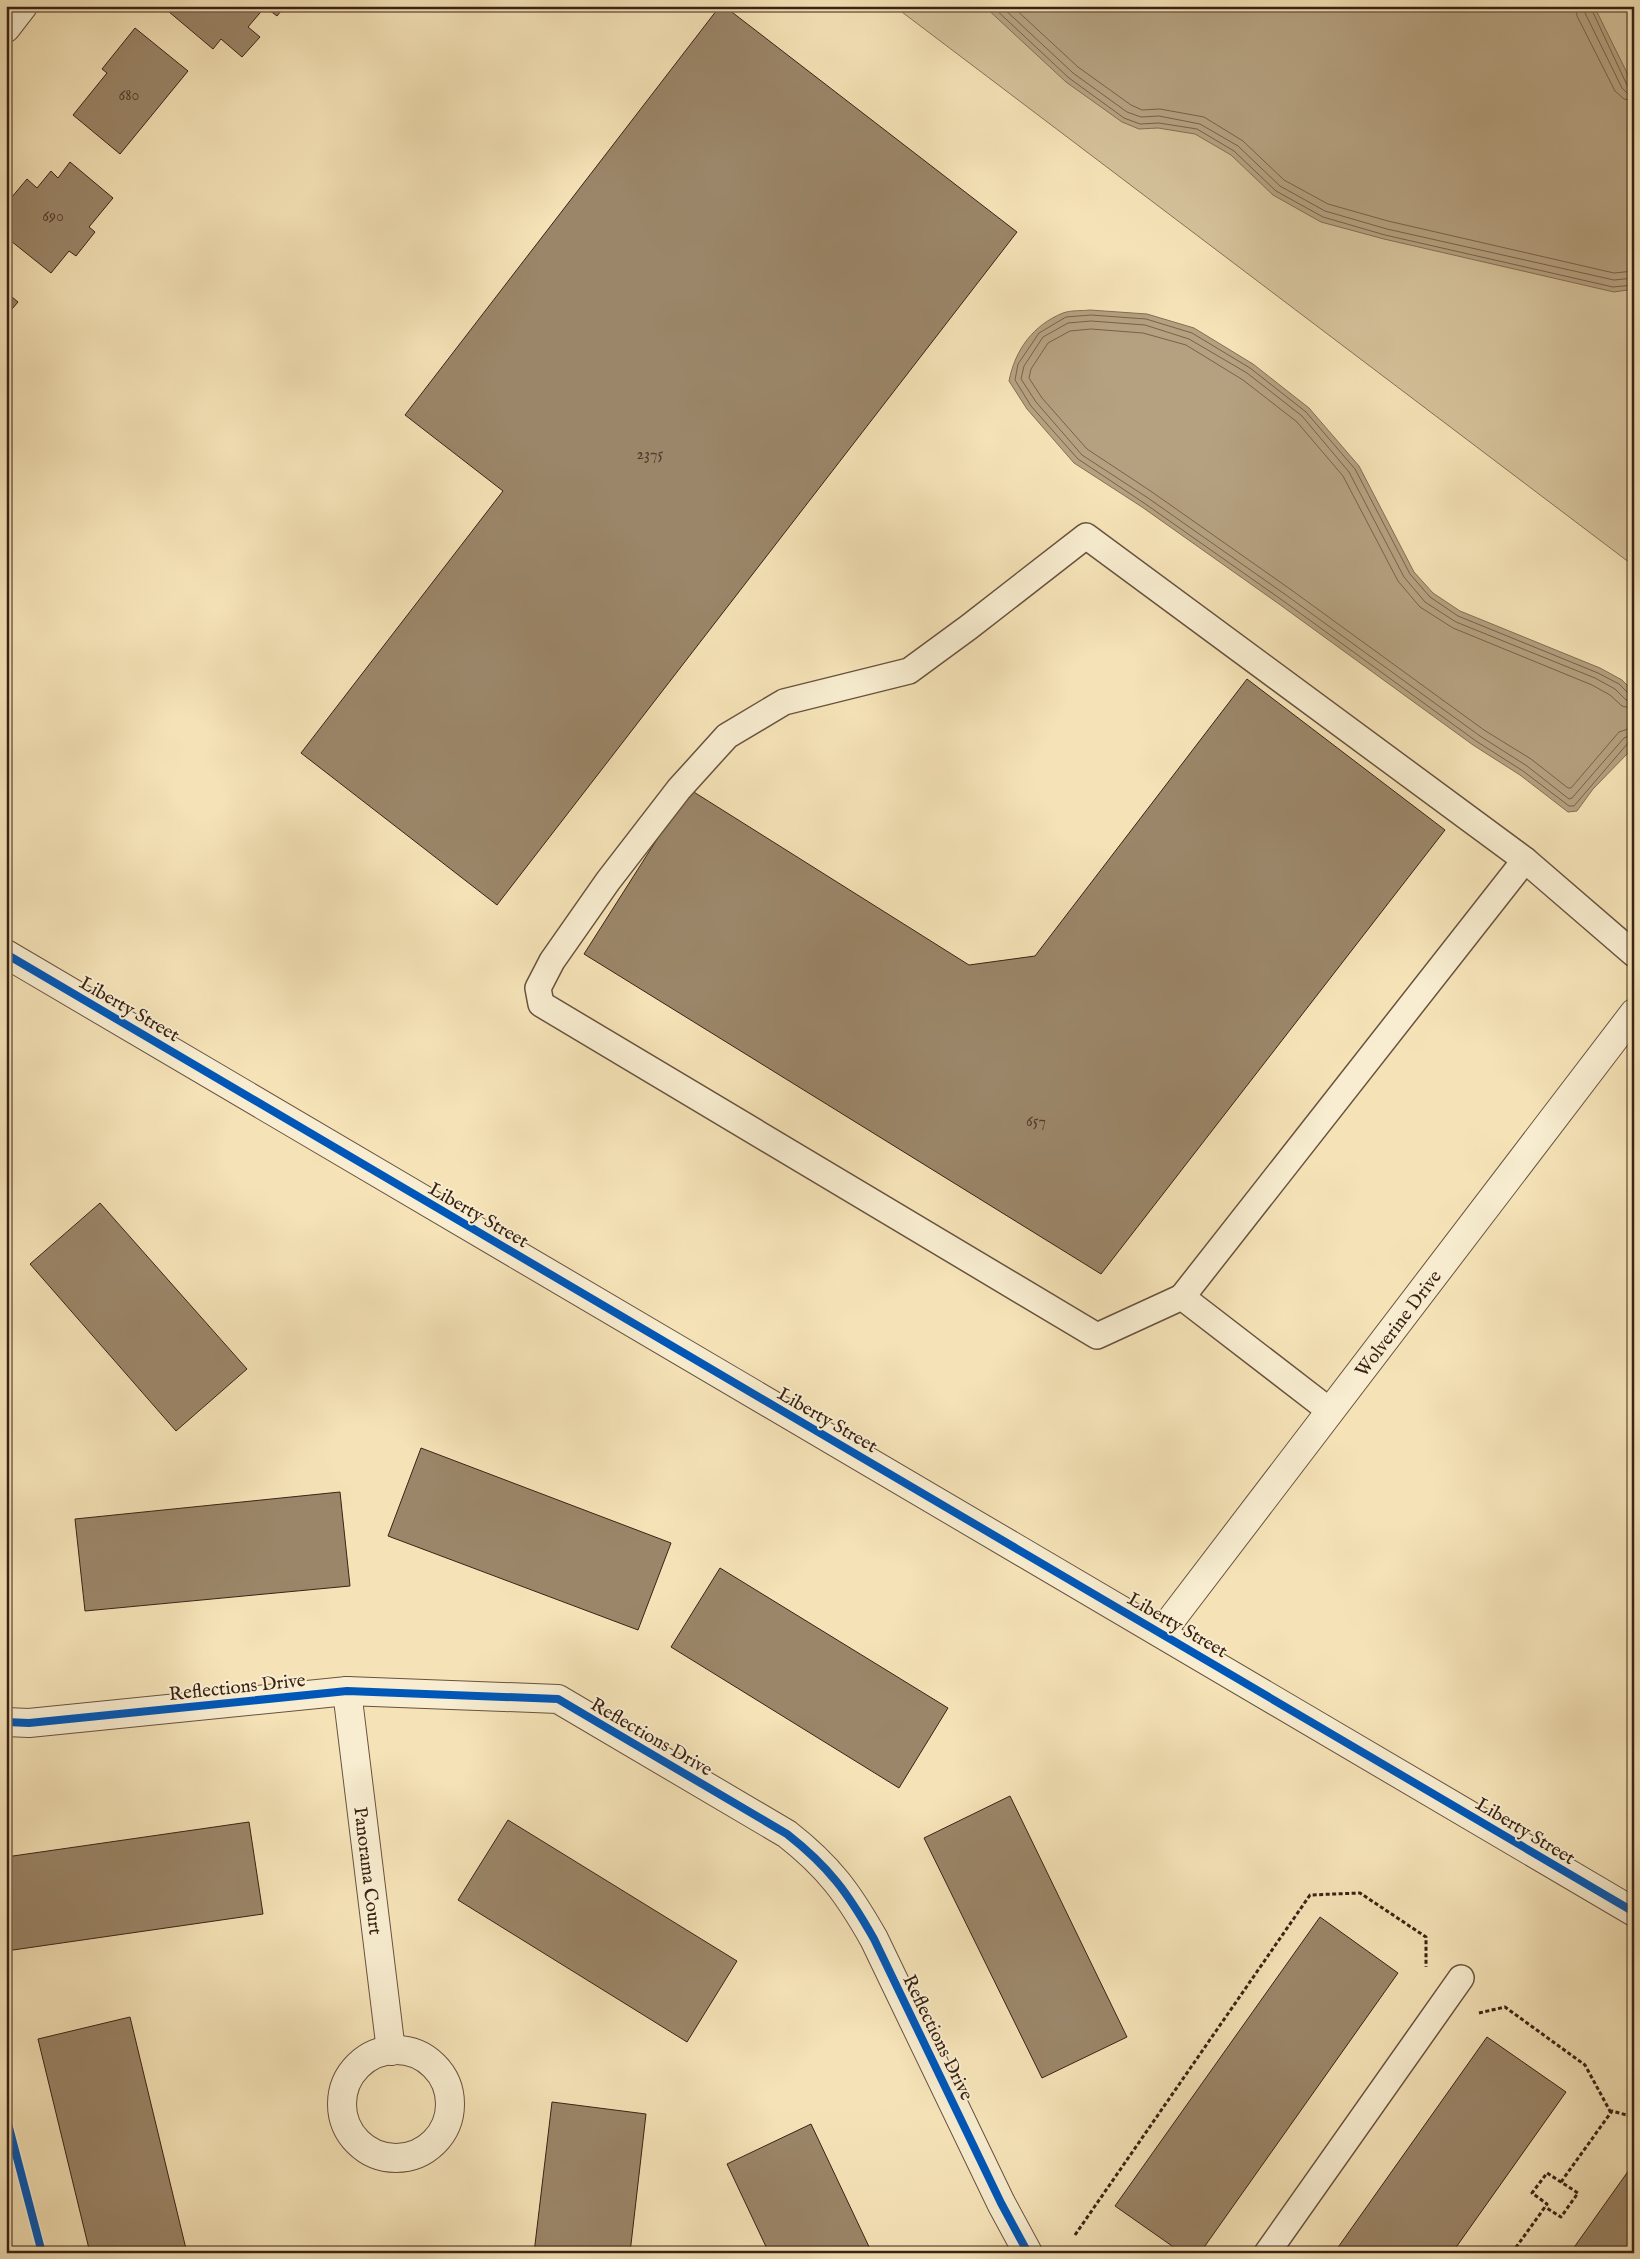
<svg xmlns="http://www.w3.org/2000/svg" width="1640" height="2259" viewBox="0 0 1640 2259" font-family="'IM FELL English',serif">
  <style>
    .green { fill: #d5c29b; stroke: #887258 }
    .water { fill: #b5a180; stroke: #846e55 }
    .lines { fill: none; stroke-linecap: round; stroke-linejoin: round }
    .shore { stroke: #78624a; stroke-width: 1 }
    .building { fill: #9b8669; stroke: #3a2215 }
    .service-casing { stroke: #69523e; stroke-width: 28 }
    .minor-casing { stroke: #69523e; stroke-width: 30 }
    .tertiary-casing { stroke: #69523e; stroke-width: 30 }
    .path { stroke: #3a2215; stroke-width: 3; stroke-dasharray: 4 2.5; stroke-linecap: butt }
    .service { stroke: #f8edd0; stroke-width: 25 }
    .minor { stroke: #f8edd0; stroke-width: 28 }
    .tertiary { stroke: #f8edd0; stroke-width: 28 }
    .cycleway-casing { stroke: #f8edd0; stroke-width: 11 }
    .cycleway { stroke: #0057b8; stroke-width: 8 }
    .labels { text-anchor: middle; stroke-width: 4; stroke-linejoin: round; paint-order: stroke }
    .number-label { font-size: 16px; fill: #523b2a }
    .street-label { font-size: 19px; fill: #3a2215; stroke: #f8edd0 }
  </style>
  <rect width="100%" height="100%" fill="#f5e3b7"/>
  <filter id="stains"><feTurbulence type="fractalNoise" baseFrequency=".004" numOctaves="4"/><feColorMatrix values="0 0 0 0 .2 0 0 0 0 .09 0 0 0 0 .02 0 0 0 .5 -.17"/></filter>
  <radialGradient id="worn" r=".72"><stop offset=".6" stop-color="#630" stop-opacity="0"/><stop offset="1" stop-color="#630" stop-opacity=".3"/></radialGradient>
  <!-- green -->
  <polygon class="green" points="894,6 1634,6 1634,566"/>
  <!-- water -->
  <g class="water">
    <polygon points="984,6 1594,6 1634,87 1634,289 1614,292 1384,239 1321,222 1273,195 1231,155 1195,134 1158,128 1139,129 1122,122 1066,82"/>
    <path d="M1090 310 1147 314 1194 328 1253 364 1309 408 1359 466 1414 572 1433 593 1460 611 1600 668 1622 680 1634 692V742L1628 753 1593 789 1577 811 1568 812 1520 775 1473 745 1279 604 1142 507 1074 463 1027 409 1009 381C1015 350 1033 325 1063 313 1071 310 1082 311 1090 310Z"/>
  </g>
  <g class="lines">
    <!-- shore -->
    <g class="shore">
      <polyline points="992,6 1069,78 1124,118 1140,124 1159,123 1197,129 1234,151 1276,191 1323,217 1385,235 1613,287 1634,285"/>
      <polyline points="1001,6 1073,73 1127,112 1141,117 1159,116 1200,124 1238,146 1280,186 1325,211 1387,229 1614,280 1634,278"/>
      <polyline points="1012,6 1078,67 1131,105 1142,110 1160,109 1204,117 1243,141 1284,180 1328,204 1388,221 1614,273 1634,271"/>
      <polyline points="1576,6 1577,16 1615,91 1624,99 1634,101"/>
      <polyline points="1583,6 1585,13 1622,88 1627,93 1634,94"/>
      <polyline points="1590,6 1627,85 1634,88"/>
      <polyline points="1634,695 1629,694 1619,684 1598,673 1458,616 1430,597 1410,574 1355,469 1306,412 1250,368 1192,333 1146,319 1091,315 1066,317 1039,333 1018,364 1015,380 1031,406 1078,459 1144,503 1282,600 1476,741 1523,771 1569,806 1574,806 1628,743 1634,741"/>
      <polyline points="1634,701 1626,700 1615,689 1595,678 1456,622 1425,602 1404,577 1349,472 1302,416 1247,373 1189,339 1145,325 1091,321 1068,323 1043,337 1024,366 1021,379 1036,402 1082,455 1148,498 1286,595 1480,736 1527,766 1569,799 1572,798 1624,738 1634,734"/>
      <polyline points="1634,709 1622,706 1610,695 1592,685 1453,628 1420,607 1398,581 1343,476 1297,422 1243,380 1186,345 1143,333 1091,329 1070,331 1048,343 1031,369 1029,378 1042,398 1087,449 1152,492 1290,589 1484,730 1531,759 1568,788 1571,788 1619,732 1634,727"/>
    </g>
  </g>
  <!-- building -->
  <g class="building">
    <polygon points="162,6 285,6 277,16 265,7 248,27 260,37 242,57 221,39 213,49"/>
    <polygon points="720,6 724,6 1017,232 497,905 301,753 503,491 405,415"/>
    <polygon points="135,28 188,71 120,154 73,115 107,73 102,69"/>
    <polygon points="70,162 113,198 89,227 95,232 76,256 69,251 51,273 6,237 6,204 27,179 37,188 51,171 58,178"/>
    <polygon points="6,292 18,302 6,316"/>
    <polygon points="1247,679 1445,830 1101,1274 584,954 689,789 969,965 1035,956"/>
    <polygon points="100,1203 247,1369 176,1431 30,1264"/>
    <polygon points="421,1448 671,1543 638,1630 388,1536"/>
    <polygon points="340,1492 350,1586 85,1611 75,1519"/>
    <polygon points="720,1568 948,1708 899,1788 671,1647"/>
    <polygon points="1010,1796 1127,2037 1042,2078 924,1838"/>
    <polygon points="508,1820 737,1961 687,2042 458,1900"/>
    <polygon points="249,1822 263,1914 6,1951 6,1857"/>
    <polygon points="1320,1917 1398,1973 1200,2253 1182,2253 1115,2206"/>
    <polygon points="130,2017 187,2253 90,2253 38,2039"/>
    <polygon points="1487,2037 1566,2092 1452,2253 1334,2253"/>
    <polygon points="552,2102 646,2114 630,2253 534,2253"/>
    <polygon points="811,2124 872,2253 769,2253 727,2164"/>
    <polygon points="1634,2163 1634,2253 1570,2253"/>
  </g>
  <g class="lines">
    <!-- service casing -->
    <g class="service-casing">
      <g id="service">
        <polyline points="1182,1297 1525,860"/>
        <polyline points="1330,1411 1182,1297 1097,1336 541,1004 538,988 552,961 608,881 679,789 727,736 784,702 909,671 969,627 1086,536 1525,860 1634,954"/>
        <polyline points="1267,2253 1461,1978"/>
      </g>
    </g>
    <!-- minor casing -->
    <g class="minor-casing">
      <g id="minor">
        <polyline points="6,28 23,6"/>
        <path id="s1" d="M1161 1633 1634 1013"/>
        <path id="s2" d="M347 1691 391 2051"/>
        <path d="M6 1722 29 1723 347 1691 558 1699 787 1834C829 1867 848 1893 874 1939L1001 2203 1028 2253"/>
        <circle cx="396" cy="2104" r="54"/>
      </g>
    </g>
    <!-- tertiary casing -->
    <g class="tertiary-casing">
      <polyline id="tertiary" points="6,954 1634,1912"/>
    </g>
    <!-- path -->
    <g class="path">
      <polyline points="1479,2013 1505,2007 1585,2065 1611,2113"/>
      <polyline points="1561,2182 1612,2111 1634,2117"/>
      <polyline points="1075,2235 1310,1895 1360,1893 1426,1937 1426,1967"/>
      <polyline points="1512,2253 1545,2207 1547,2204 1532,2193 1547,2173 1578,2193 1561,2217 1545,2207"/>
    </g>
    <!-- service -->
    <use href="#service" class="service"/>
    <!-- minor -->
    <use href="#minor" class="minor"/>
    <!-- tertiary -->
    <use href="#tertiary" class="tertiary"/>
    <!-- cycleway casing -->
    <g class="cycleway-casing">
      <g id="cycleway">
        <polyline points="6,954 1634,1912"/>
        <path d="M6 1722 29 1723 347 1691 558 1699 787 1834C829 1867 848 1893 874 1939L1001 2203 1028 2253"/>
        <polyline points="6,2116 42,2253"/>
      </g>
    </g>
    <!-- cycleway -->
    <use href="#cycleway" class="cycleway"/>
  </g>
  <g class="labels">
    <!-- number labels -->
    <g class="number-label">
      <text x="129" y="100">680</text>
      <text x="53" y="221">690</text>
      <text x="650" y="459">2375</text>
      <text x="1036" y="1126">657</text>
    </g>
    <!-- street labels -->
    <g class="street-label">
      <text transform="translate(130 1008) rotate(30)" y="7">Liberty Street</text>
      <text transform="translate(479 1214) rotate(30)" y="7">Liberty Street</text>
      <text dy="7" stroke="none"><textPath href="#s1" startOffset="390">Wolverine Drive</textPath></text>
      <text transform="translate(828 1419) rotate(30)" y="7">Liberty Street</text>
      <text transform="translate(1178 1624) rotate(30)" y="7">Liberty Street</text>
      <text transform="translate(237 1686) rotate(-6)" y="7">Reflections Drive</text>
      <text transform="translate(652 1736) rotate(30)" y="7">Reflections Drive</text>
      <text transform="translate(1526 1830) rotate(31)" y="7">Liberty Street</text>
      <text dy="7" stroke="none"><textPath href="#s2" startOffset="181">Panorama Court</textPath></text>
      <text transform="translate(939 2037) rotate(64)" y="7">Reflections Drive</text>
    </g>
  </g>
  <!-- margin -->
  <rect width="1640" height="2259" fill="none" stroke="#f5e3b7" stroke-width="25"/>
  <rect x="8" y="8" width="1625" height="2244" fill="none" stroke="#3a2215" stroke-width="2.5"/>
  <rect x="12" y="12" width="1615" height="2234" fill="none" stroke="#3a2215"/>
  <rect width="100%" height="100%" filter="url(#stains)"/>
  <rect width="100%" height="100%" fill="url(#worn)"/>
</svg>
